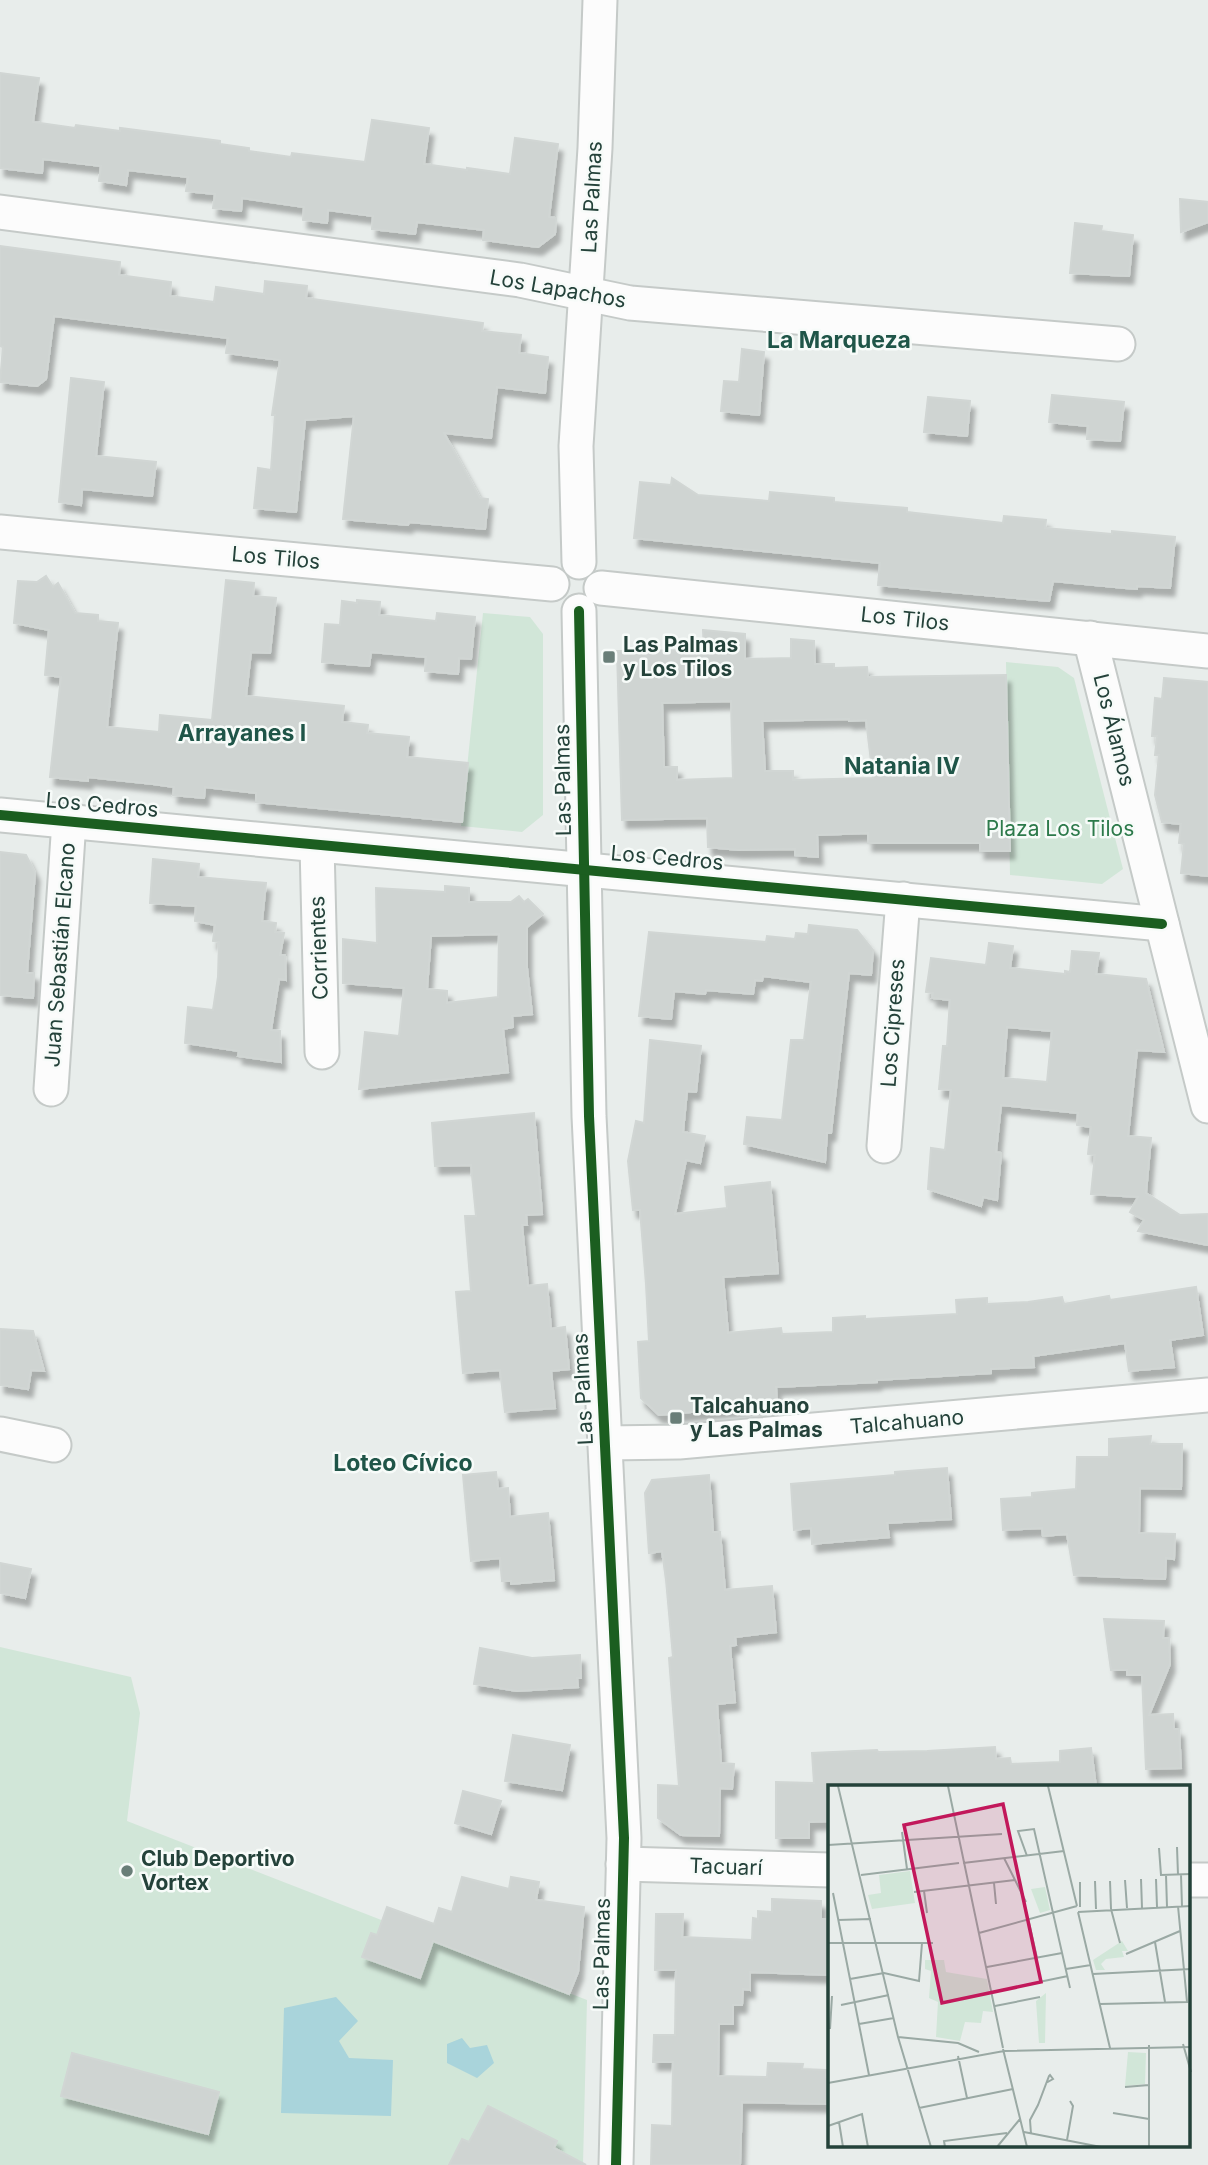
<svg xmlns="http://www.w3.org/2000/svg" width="1208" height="2165" viewBox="0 0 1208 2165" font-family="Inter,sans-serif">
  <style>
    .green { fill: #d1e6d8 }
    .water { fill: #a9d4db }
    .building { fill: #cfd4d2; stroke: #d1d6d4; stroke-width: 2; fill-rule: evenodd; filter: url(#shadow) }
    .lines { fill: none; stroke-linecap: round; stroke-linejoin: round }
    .minor-casing { stroke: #c5cac8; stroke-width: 37 }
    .minor { stroke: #fcfcfc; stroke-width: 33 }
    .cycleway-casing { stroke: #f7fbf9; stroke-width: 15 }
    .cycleway { stroke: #1b5e20; stroke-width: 10 }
    .poi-dot { fill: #697e78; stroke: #f7fbf9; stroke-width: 2.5 }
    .labels { text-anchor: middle; stroke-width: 5; stroke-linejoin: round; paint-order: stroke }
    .street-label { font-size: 21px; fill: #24423a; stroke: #f7fbf9 }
    .poi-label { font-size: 21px; font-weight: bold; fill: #24423a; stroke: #f7fbf9; text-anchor: start }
    .park-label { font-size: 21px; fill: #2d7a4b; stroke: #f7fbf9 }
    .neighbourhood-label { font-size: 23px; font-weight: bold; fill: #1f5548; stroke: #f7fbf9 }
    .inset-road { fill: none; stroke: #9aa9a4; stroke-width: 2 }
    .view { fill: #c2185b; fill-opacity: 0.15; stroke: #c2185b; stroke-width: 3.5 }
    .inset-edge { fill: none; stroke: #24423a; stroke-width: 3.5 }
  </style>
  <defs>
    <filter id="shadow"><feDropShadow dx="4.5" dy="8" stdDeviation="2" flood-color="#0004"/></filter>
  </defs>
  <rect width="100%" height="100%" fill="#e8edeb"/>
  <!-- green -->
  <g class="green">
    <polygon points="483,613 530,617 543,634 543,815 522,832 461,826"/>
    <polygon points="1006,662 1058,667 1074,678 1123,869 1102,884 1010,875"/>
    <polygon points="0,1647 131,1677 140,1713 127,1821 587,2000 583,2165 0,2165"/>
  </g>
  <!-- water -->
  <g class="water">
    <polygon points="336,1997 358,2021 339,2041 349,2058 393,2060 391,2116 281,2113 284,2008"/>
    <polygon points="462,2038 470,2048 487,2045 494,2063 477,2078 447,2063 447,2044"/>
  </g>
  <!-- building -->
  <g class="building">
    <polygon points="0,73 39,78 33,122 75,128 76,125 120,131 120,128 220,141 220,144 249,148 249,151 291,157 292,153 365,162 372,120 429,128 424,164 467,170 467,168 510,174 515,138 558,144 549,217 556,218 555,234 538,247 483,240 484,230 417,222 415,234 372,229 373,216 328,210 327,223 303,220 304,207 242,198 241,211 213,208 215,194 186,191 188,177 128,170 126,185 113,183 99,181 101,166 43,159 42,173 0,168"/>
    <polygon points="1180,199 1208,202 1208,222 1181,232"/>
    <polygon points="1075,223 1102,226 1101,231 1133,235 1129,276 1070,273"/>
    <polygon points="0,246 120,262 119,275 171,282 170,296 214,302 216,287 264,294 265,281 307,286 306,298 483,323 482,331 521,335 519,353 548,357 545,393 497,387 491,438 444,433 480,498 488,499 485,529 409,522 408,525 343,519 354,416 305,420 296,512 254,508 258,468 271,470 275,415 272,415 280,360 226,353 228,338 54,316 46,379 37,386 0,382 3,347 0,346"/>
    <polygon points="742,349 764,352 759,415 721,411 724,381 739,382"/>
    <polygon points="71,378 104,382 96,456 156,462 152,496 82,489 81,505 59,502"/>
    <polygon points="1052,395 1124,402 1120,441 1087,439 1088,426 1049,422"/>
    <polygon points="928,397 970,401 967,436 924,432"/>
    <polygon points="672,478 698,495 769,501 770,492 834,498 834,502 907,508 907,512 1003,523 1004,516 1046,520 1045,528 1112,534 1112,531 1175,537 1170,588 1137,586 1137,589 1125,588 1053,581 1049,601 1026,599 878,585 880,563 634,538 640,482 671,485"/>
    <polygon points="46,576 53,587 58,583 75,613 98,615 98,621 118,623 107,727 159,732 160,715 212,720 226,580 254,583 253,596 276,598 270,653 251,652 246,696 344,706 342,722 368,725 367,733 409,737 407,757 468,763 462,822 256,802 256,793 205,787 204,798 173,795 174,787 153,784 88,777 88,781 50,777 61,677 45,675 49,630 14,623 18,581 37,582"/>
    <polygon points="357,600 380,602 379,615 436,621 437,613 475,617 471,659 459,658 458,674 425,671 426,657 371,652 369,666 322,662 325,624 340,625 342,601 357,603"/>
    <path d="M703 630 745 634V659L791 658V639L814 641 815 664H834V668L867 667 868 677 1006 675 1010 851H980V843H868V833L817 835 818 857 795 855V849L739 850 708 847 707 818 622 820 617 651 704 650ZM731 701 733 778 677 780V767H664L662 703ZM849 719V721L866 720 873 778 793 780V771H765L762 721Z"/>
    <polygon points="1164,678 1208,682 1208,876 1181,873 1184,844 1179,843 1181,824 1162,822 1155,795 1159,755 1155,755 1157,736 1152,736 1155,698 1162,699"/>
    <polygon points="0,852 26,855 35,873 27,973 34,973 33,998 0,995"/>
    <polygon points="153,859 199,864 198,877 266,883 262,921 276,923 275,932 284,933 280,955 285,955 286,980 279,979 271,1030 280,1031 281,1062 238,1056 239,1051 185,1043 188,1007 213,1010 218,977 219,942 213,941 215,925 195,921 196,906 150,903"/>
    <path d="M445 886 469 888V902H511L519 896 524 902 528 899 543 914 527 927V968L532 1014 512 1016 513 1027 503 1029 508 1072 359 1089 365 1032 399 1036 404 988 343 983V939L377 943 376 888 445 892ZM499 934 498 997 447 1003V991L427 989 431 936Z"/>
    <polygon points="809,925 857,930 873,950 871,975 849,973 831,1133 827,1133 825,1162 744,1144 747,1117 782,1120 791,1040 804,1040 811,982 763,976 762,981 755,980 753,994 706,990 705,994 674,991 671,1019 639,1016 649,932 766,942 767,936 795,939 796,933 808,934"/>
    <path d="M989 943 1013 946 1010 968 1065 974V971L1070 972 1072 951 1099 953 1096 974 1146 979 1164 1052 1137 1050 1128 1136 1151 1138 1146 1193 1180 1215 1208 1214V1245L1138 1231 1144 1220 1130 1212 1138 1197 1091 1194 1095 1155 1088 1154 1091 1127 1077 1125 1078 1113 1001 1105 996 1152 1001 1153 997 1200 983 1197 981 1206 928 1189 931 1148 945 1150 951 1090 939 1089 943 1046H947L950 1000 932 998 933 993 926 992 931 958 986 965ZM1007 1027 1052 1031 1047 1082 1003 1078Z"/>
    <polygon points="650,1040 701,1046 696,1092 687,1091 683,1132 705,1136 700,1163 686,1160 675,1214 727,1208 725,1187 770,1182 778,1273 723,1277 728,1333 781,1328 782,1334 833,1332 833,1318 865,1316 865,1319 957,1314 956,1300 987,1298 987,1304 1028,1302 1062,1297 1064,1304 1109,1296 1110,1300 1196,1287 1203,1335 1170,1340 1174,1367 1129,1371 1125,1343 1033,1356 1034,1367 991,1369 991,1373 877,1380 877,1382 776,1387 777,1404 659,1415 641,1398 638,1342 649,1341 646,1284 640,1210 633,1210 628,1161 636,1121 644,1123"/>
    <polygon points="534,1113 542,1214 526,1215 527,1225 522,1225 528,1286 547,1284 551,1329 565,1327 569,1369 551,1371 555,1408 505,1412 500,1370 463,1373 456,1292 471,1291 465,1216 476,1216 471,1165 435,1166 432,1123"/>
    <polygon points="0,1329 33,1331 44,1371 31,1370 28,1389 0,1385"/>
    <polygon points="1151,1436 1150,1444 1182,1444 1181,1489 1140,1488 1139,1533 1175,1534 1174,1559 1166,1558 1165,1579 1074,1575 1067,1534 1043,1536 1042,1528 1003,1530 1001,1499 1032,1497 1032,1493 1076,1489 1077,1457 1109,1457 1109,1439"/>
    <polygon points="947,1468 951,1519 887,1523 889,1537 812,1544 811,1528 794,1530 791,1484 895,1475 895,1472"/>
    <polygon points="496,1472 498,1489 508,1488 510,1517 548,1513 554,1580 511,1584 511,1581 502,1581 500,1558 471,1561 463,1475"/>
    <polygon points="709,1475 713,1532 720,1532 725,1590 772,1586 776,1632 735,1637 736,1645 730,1646 735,1702 717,1704 721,1763 734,1764 732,1789 720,1788 719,1836 681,1835 658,1818 658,1785 679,1786 669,1658 673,1657 666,1580 662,1551 649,1553 645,1493 652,1480"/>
    <polygon points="0,1563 31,1569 25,1598 0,1593"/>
    <polygon points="1104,1619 1164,1621 1163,1638 1169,1638 1170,1664 1149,1715 1173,1714 1174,1729 1179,1729 1181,1768 1146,1769 1142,1675 1127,1675 1127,1670 1111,1670"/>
    <polygon points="480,1648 532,1658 580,1655 581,1678 577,1678 578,1687 517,1691 474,1684"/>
    <polygon points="513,1735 570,1745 562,1790 505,1781"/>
    <polygon points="995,1747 996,1759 1010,1758 1011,1764 1060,1762 1060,1751 1091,1748 1096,1787 830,1787 830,1821 809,1822 809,1838 776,1838 776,1782 814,1783 812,1753 877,1750 878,1752 927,1751"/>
    <polygon points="463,1791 501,1801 491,1834 455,1823"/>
    <polygon points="462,1877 509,1889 511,1877 539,1882 536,1900 584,1907 578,1972 569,1994 433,1941 420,1978 362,1957 371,1933 377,1935 387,1907 434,1924 439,1908 452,1912"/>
    <polygon points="772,1899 821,1901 821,1919 830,1919 830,1975 750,1972 750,1990 743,1989 742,2005 733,2005 733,2024 719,2024 718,2076 767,2077 768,2063 803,2064 802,2069 826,2070 826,2077 830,2077 830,2104 742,2102 740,2165 651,2165 652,2125 672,2126 673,2062 653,2062 654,2035 675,2035 676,1970 655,1970 656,1914 683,1914 682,1937 752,1940 753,1918 758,1919 758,1911 772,1912"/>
    <polygon points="72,2053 219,2092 208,2134 61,2096"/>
    <polygon points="488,2106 557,2141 554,2148 586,2165 449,2165 462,2139 469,2142"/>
  </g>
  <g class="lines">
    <!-- minor casing -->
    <g class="minor-casing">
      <g id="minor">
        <polyline points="0,212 520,280 630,303 1118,344"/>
        <polyline points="0,532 552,584"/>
        <polyline points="579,562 576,446 595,148 600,0"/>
        <polyline points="601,588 1208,651"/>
        <polyline points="579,611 589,1116 624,1838 616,2165"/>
        <polyline points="1090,638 1208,1106"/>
        <polyline points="0,815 1162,924"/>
        <polyline points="317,845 322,1052"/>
        <polyline points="51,1089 69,821"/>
        <polyline points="884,1146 903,899"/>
        <polyline points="0,1434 54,1445"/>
        <polyline points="605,1443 679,1442 1208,1395"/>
        <polyline points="623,1864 830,1870"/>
        <polyline points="1189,1880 1208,1880"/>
      </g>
    </g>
    <!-- minor -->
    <use href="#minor" class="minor"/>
    <!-- cycleway casing -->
    <g class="cycleway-casing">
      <g id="cycleway">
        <polyline points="579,611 589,1116 624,1838 616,2165"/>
        <polyline points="0,815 1162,924"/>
      </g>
    </g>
    <!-- cycleway -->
    <use href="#cycleway" class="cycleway"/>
  </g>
  <!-- markers -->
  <g class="poi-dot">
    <rect x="602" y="650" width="14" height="14" rx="3.5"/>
    <rect x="669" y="1411" width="14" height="14" rx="3.5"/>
    <circle cx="127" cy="1871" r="7"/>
  </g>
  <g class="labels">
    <!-- street labels -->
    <g class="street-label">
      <text transform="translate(592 197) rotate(-87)" y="7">Las Palmas</text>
      <text transform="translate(558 289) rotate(10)" y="7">Los Lapachos</text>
      <text transform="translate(276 558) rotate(5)" y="7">Los Tilos</text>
      <text transform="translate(905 619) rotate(6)" y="7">Los Tilos</text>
      <text transform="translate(1114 730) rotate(76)" y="7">Los Álamos</text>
      <text transform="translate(563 780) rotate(-91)" y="7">Las Palmas</text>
      <text transform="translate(102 805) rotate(5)" y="7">Los Cedros</text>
      <text transform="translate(667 858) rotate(5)" y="7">Los Cedros</text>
      <text transform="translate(319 948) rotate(-92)" y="7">Corrientes</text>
      <text transform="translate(60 955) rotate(-86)" y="7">Juan Sebastián Elcano</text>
      <text transform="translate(893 1023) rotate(-86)" y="7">Los Cipreses</text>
      <text transform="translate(583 1389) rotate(-93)" y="7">Las Palmas</text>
      <text transform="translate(907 1422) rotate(-5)" y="7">Talcahuano</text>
      <text transform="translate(726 1867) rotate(2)" y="7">Tacuarí</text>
      <text transform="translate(602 1954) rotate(-89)" y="7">Las Palmas</text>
    </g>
    <!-- poi labels -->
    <g class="poi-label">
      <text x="623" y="652">Las Palmas<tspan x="623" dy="24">y Los Tilos</tspan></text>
      <text x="690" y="1413">Talcahuano<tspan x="690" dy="24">y Las Palmas</tspan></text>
      <text x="141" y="1866">Club Deportivo<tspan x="141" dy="24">Vortex</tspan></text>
    </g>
    <!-- park labels -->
    <g class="park-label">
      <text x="1060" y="836">Plaza Los Tilos</text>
    </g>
    <!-- neighbourhood labels -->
    <g class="neighbourhood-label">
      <text x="839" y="348">La Marqueza</text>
      <text x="242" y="741">Arrayanes I</text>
      <text x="902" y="774">Natania IV</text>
      <text x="403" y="1471">Loteo Cívico</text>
    </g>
  </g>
  <!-- overview -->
  <g transform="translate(828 1785)">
    <rect width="362" height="362" fill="#e8edeb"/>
    <path d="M82 86 87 118 44 124 40 110 53 108 51 90ZM217 102 222 125 212 128 203 104ZM294 156 300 166H294L296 172 278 174 273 179 277 185H268L265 175ZM97 175H116L118 187 159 194 165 227 155 226 153 238 137 237 132 256 108 252 110 217 101 213 103 186 97 184ZM218 208 217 258H211L208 216ZM300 267 318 268 317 299 297 301Z" fill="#d1e6d8"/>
    <path class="inset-road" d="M10 1 70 252 103 362M120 1 175 263M220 1 249 121M74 47 79 84M0 60 174 49M349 62 350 90M331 63 333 90 363 89M199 71 190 46 206 44 242 203M176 73 198 117M135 78 236 66M33 90 131 78M338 90 339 122M353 90 354 121M313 94 314 123M328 94 329 122M297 95 299 123M267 96 268 124M282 96 283 124M166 98 168 119M96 106 99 128M86 107 187 95M5 108 41 290M252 122V97M283 124 292 158M250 127 282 263M250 127 363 121M200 133 209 173M10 135 43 134M151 148 249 121M327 157 337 217M0 158H105M298 169 352 146M159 182 234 168M238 184 263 180M265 189 363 184M22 194 56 188 91 196 94 158M211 197 240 191M272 219 359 217 350 121M13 220 61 210M167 221 212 212M31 239 66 233M2 244 4 211M70 252 130 258 151 267M355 259 363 287M175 264 199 362M130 271 139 313M0 298 176 266 363 262M297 302 321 300M91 323 185 304M285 328 321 334M11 337 15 362M0 341 34 329 40 362M196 347 273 362M203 349 202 335 210 320 221 291 222 290 225 294 218 298M239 355 245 321 242 316M117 362 116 356 179 348M169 362 192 334M321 362V260"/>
    <path class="view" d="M175 19 213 197 114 218 76 40Z"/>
    <rect width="362" height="362" class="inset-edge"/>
  </g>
</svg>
